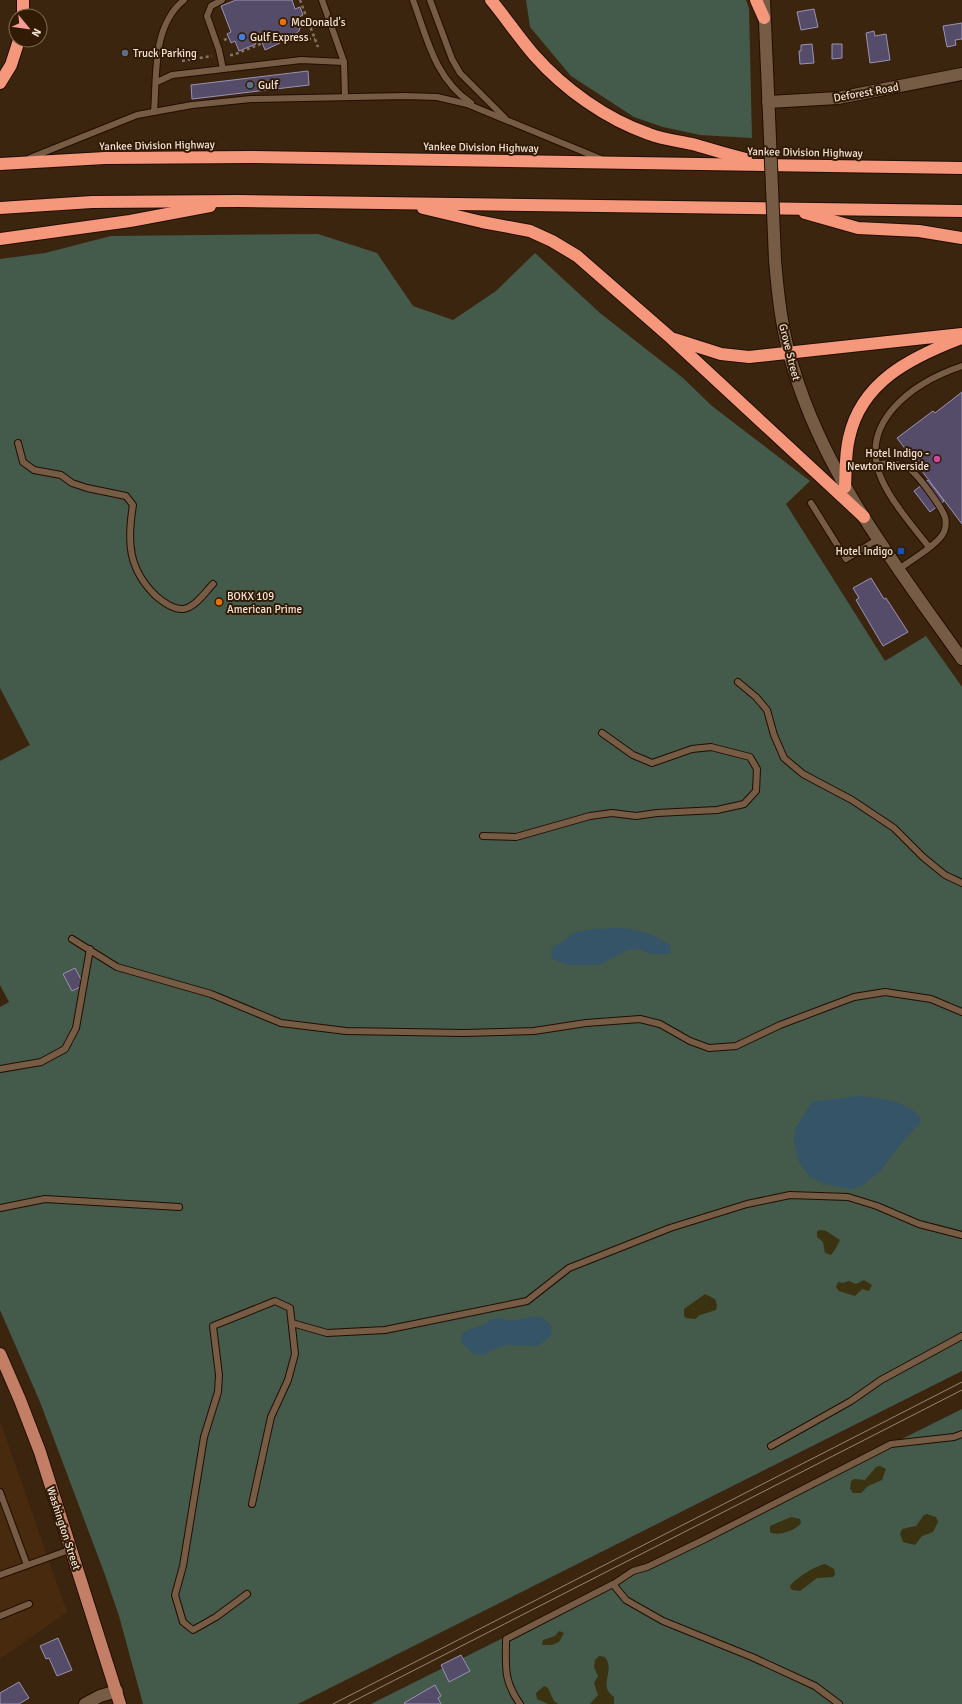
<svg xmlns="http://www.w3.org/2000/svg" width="962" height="1704" viewBox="0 0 962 1704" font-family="Signika,sans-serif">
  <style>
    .built { fill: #482b0f }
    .green { fill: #445a4b }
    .sand { fill: #3a3211 }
    .water { fill: #355468 }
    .building { fill: #544c69; stroke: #9b92b3 }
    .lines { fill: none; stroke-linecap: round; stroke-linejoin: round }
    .lane-casing { stroke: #220d00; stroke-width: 8 }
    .street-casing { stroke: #220d00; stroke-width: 14 }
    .secondary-casing { stroke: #220d00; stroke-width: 14 }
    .primary-casing { stroke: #220d00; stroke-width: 14 }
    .highway-casing { stroke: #220d00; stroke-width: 14 }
    .path { stroke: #857260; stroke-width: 2.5; stroke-dasharray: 3 3; stroke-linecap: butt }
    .lane { stroke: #765c45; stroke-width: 6 }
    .street { stroke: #765c45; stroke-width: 12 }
    .secondary { stroke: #765c45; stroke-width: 12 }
    .primary { stroke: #c27f65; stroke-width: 12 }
    .highway { stroke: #f4977b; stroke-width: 12 }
    .tram { stroke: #978473; stroke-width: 1 }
    .secondary-bridge-casing { stroke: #220d00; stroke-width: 14; stroke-linecap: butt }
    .secondary-bridge { stroke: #765c45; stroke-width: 12 }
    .food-dot { fill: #e8710a; stroke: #311b05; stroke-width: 1.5 }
    .shop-dot { fill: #3f7fe0; stroke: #311b05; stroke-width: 1.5 }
    .service-dot { fill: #5c6f8a; stroke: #311b05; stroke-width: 1.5 }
    .hotel-dot { fill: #d1479c; stroke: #311b05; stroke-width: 1.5 }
    .transit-dot { fill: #1a4fb4; stroke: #311b05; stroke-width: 1.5 }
    .labels { text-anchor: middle; stroke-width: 4; stroke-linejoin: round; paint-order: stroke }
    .poi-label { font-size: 11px; fill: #f2e2d6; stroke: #311b05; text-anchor: start }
    .street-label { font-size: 11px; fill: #f2e2d6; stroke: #311b05 }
  </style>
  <rect width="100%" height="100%" fill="#3b250f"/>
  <!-- built -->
  <polygon class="built" points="0,1421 67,1612 0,1659"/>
  <!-- green -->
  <g class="green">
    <polygon points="526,0 746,0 749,9 752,138 700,135 663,127 634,117 571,76 530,27"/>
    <polygon points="318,234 377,253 413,306 453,320 496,291 535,253 600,313 683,378 712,406 810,481 786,504 885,661 926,636 962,687 962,1371 298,1704 143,1704 119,1616 105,1575 40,1402 0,1310 0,1007 9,1002 0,985 0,761 30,745 0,688 0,259 45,253 111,236"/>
    <polygon points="962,1409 962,1704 371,1704"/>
  </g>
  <!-- sand -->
  <g class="sand">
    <polygon points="821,1230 826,1231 840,1240 836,1248 831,1255 825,1253 823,1242 817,1237 817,1231"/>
    <polygon points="864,1280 872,1285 869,1291 862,1289 855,1296 839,1291 836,1287 838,1282 843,1283 849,1281 856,1284"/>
    <polygon points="705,1294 715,1299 717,1305 716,1310 700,1315 695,1319 686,1318 684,1316 684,1309"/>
    <polygon points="880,1466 886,1469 882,1480 868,1486 861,1493 853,1493 850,1489 851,1481 854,1479 865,1480 876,1467"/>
    <polygon points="927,1514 936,1517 938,1522 933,1532 922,1536 915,1545 903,1542 900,1534 902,1529 916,1526 924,1515"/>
    <path d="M791 1517 800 1519 801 1523C797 1530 777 1537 770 1532V1526Z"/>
    <path d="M825 1564 834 1569 835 1574 833 1577 817 1578 800 1591 792 1590 790 1587C792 1580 817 1565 825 1564Z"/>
    <polygon points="559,1631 564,1633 559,1642 552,1645 542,1645 543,1640 555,1636"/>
    <path d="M599 1656 605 1657C616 1672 597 1685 614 1697V1704H590L598 1695 594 1683 598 1676 594 1667 595 1660Z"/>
    <polygon points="544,1686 548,1688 554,1701 558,1704 548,1704 537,1699 536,1693"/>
  </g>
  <!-- water -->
  <g class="water">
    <path d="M622 928C643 931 654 934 671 946L670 954H649L640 949 627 950 600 965H569L552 959 551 949 576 932 593 929Z"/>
    <path d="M858 1096C881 1099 903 1099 920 1117V1123L905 1139 880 1171 862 1186 851 1189 840 1187 824 1184 809 1176 799 1162 794 1142 795 1129 812 1102Z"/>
    <polygon points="536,1316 545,1319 552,1327 551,1336 538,1346 507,1345 496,1348 484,1355 473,1354 461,1342 462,1334 471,1329 485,1324 490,1320 501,1318 511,1321"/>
  </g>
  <!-- building -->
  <g class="building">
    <polygon points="236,0 292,0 295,9 300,7 303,15 299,17 301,25 299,31 294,35 283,37 277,35 280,43 265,50 260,37 254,39 256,44 239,51 235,41 231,43 229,38 227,34 231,32 221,6"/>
    <polygon points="814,9 818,27 801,30 797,12"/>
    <polygon points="962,23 962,39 955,40 956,45 947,47 943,26"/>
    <polygon points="874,31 875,36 886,34 890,60 870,63 866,33"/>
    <polygon points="812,44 814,63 800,64 799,51 801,51 801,45"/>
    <polygon points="832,44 842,44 842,58 832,59"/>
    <polygon points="308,71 309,85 192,99 191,85"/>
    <polygon points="962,392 962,524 897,438 933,411 935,413"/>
    <polygon points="928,480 944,501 930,512 914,491"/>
    <polygon points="871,578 884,599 886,598 908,632 883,646 856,600 859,598 853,588"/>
    <polygon points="75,968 84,985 72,991 63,974"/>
    <polygon points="58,1638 72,1670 57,1676 49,1658 46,1659 40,1646"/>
    <polygon points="461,1655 470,1671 449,1682 441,1665"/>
    <polygon points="19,1682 29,1698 19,1704 0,1704 0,1693"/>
    <polygon points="435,1685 441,1696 438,1698 441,1704 405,1704 404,1703"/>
  </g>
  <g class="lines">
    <!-- lane casing -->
    <g class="lane-casing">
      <g id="lane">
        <polyline points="222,0 211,6 207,16 219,50 223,69"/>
        <polyline points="322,0 344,62 345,96"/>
        <path d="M413 0C427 38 435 79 471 103"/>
        <polyline points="430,0 452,59 460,73 505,118"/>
        <polyline points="157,82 172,75 301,60 344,62"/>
        <path d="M154 112C157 74 152 26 184 0"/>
        <polyline points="30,158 137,115 192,105 251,99 405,96 437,97 467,104 601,159"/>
        <path d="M18 443 23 462 34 470 61 475 72 483 87 488 126 496 133 505C127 542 128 569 156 596 163 602 173 610 183 609 195 608 206 591 213 584"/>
        <path d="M877 465C886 462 899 463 907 467 917 473 941 506 945 517 946 521 946 527 944 532 939 544 911 560 899 569"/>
        <polyline points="811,503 846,559 878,539"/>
        <path d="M929 547C914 528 891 501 882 480 856 422 914 382 962 366"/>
        <polyline points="738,682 756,697 767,710 774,735 784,758 803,774 852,800 894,828 923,857 945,875 962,883"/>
        <polyline points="483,836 516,837 590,816 612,813 636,816 657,813 717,810 744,804 756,791 757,769 750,757 711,747 692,749 652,763 633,755 602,733"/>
        <polyline points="72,939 117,967 211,994 281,1023 346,1031 464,1033 534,1031 586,1023 640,1019 660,1024 690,1041 709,1048 736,1046 780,1025 854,997 885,992 931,999 962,1012"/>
        <polyline points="0,1069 41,1062 65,1049 76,1028 90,949"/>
        <polyline points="0,1208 45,1199 179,1207"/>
        <polyline points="292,1323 327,1333 385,1330 527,1301 569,1268 670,1228 747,1204 790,1195 848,1197 877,1206 919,1224 962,1235"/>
        <polyline points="771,1446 851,1401 881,1380 962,1336"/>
        <polyline points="0,1492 27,1565"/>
        <polyline points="0,1575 72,1549"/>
        <polyline points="612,1585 633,1571 647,1567 703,1540 891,1444 954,1437 962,1434"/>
        <polyline points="247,1594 216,1617 193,1630 183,1622 175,1595 183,1566 204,1437 218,1392 219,1375 213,1326 275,1301 290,1308 295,1354 288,1380 271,1417 252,1504"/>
        <polyline points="0,1616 29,1604"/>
        <path d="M520 1704C503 1680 506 1667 506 1639L613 1584 626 1600 663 1621 752 1657 815 1686 839 1704"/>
      </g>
    </g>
    <!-- street casing -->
    <g class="street-casing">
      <g id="street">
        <polyline points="768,102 838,98 962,74"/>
        <polyline points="85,1704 100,1696 117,1691"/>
      </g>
    </g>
    <!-- secondary casing -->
    <g class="secondary-casing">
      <g id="secondary">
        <polyline points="764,0 769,115"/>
        <path d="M775 260C778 296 782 333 793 367 825 476 897 567 962 659"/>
      </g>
    </g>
    <!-- primary casing -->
    <g class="primary-casing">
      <polyline id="primary" points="0,1354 20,1400 40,1452 120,1704"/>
    </g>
    <!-- highway casing -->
    <g class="highway-casing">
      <g id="highway">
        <path d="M491 0C506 18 519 38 534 55 564 89 606 119 649 134 664 140 680 141 696 145 713 150 729 155 746 159"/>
        <polyline points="756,0 764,18"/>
        <polyline points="23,16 23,0"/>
        <polyline points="0,83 11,65 19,40"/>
        <polyline points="0,164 105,158 252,157 962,168"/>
        <polyline points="0,208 92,202 239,201 962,211"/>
        <polyline points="423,208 482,222 530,231 552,241 577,256 671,338 864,517"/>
        <polyline points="805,213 858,228 919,231 962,238"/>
        <polyline points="0,239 130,221 210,206"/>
        <polyline points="674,339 721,354 749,357 962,334"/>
        <path d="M845 487C846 471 845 454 849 438 861 382 910 358 959 339"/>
      </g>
    </g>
    <!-- path -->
    <g class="path">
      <polyline points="300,0 318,47"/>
      <polyline points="278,39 315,39"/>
      <polyline points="224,40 229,38"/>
      <polyline points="230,55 233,55 263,43"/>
      <polyline points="182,61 212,56"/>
    </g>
    <!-- lane -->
    <use href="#lane" class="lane"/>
    <!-- street -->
    <use href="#street" class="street"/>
    <!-- secondary -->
    <use href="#secondary" class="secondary"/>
    <!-- primary -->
    <use href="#primary" class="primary"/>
    <!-- highway -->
    <use href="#highway" class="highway"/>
    <!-- tram -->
    <g class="tram">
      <polyline points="333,1704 962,1382"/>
      <polyline points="348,1704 962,1390"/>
    </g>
    <!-- secondary-bridge casing -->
    <g class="secondary-bridge-casing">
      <polyline id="secondary-bridge" points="769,115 775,260"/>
    </g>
    <!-- secondary-bridge -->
    <use href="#secondary-bridge" class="secondary-bridge"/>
  </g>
  <!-- markers -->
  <g class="food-dot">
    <circle cx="283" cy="22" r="4"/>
    <circle cx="219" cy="602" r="4"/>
  </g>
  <circle class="shop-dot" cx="242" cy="37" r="4"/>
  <g class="service-dot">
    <circle cx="125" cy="53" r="4"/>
    <circle cx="250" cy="85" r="4"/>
  </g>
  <circle class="hotel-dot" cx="937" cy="459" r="4"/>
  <rect class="transit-dot" x="897" y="547" width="8" height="8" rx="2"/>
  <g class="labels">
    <!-- poi labels -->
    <g class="poi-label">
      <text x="291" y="26">McDonald's</text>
      <text x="250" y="41">Gulf Express</text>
      <text x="133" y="57">Truck Parking</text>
      <text x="258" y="89">Gulf</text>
      <text x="929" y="457" text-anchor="end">Hotel Indigo -<tspan x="929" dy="13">Newton Riverside</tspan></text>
      <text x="893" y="555" text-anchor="end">Hotel Indigo</text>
      <text x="227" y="600">BOKX 109<tspan x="227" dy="13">American Prime</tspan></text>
    </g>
    <!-- street labels -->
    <g class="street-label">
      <text transform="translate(866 92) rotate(-10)" y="4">Deforest Road</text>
      <text transform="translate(157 145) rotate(-1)" y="4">Yankee Division Highway</text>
      <text transform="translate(481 147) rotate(1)" y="4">Yankee Division Highway</text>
      <text transform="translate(805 152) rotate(1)" y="4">Yankee Division Highway</text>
      <text transform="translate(790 352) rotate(76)" y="4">Grove Street</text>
      <text transform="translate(64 1528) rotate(72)" y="4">Washington Street</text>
    </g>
  </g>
  <!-- north arrow -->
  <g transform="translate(28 28) rotate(119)"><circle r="19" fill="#311b05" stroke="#7e6b59"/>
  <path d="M0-3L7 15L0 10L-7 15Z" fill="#f59c94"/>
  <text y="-6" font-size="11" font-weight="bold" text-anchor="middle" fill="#f2e2d6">N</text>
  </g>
</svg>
